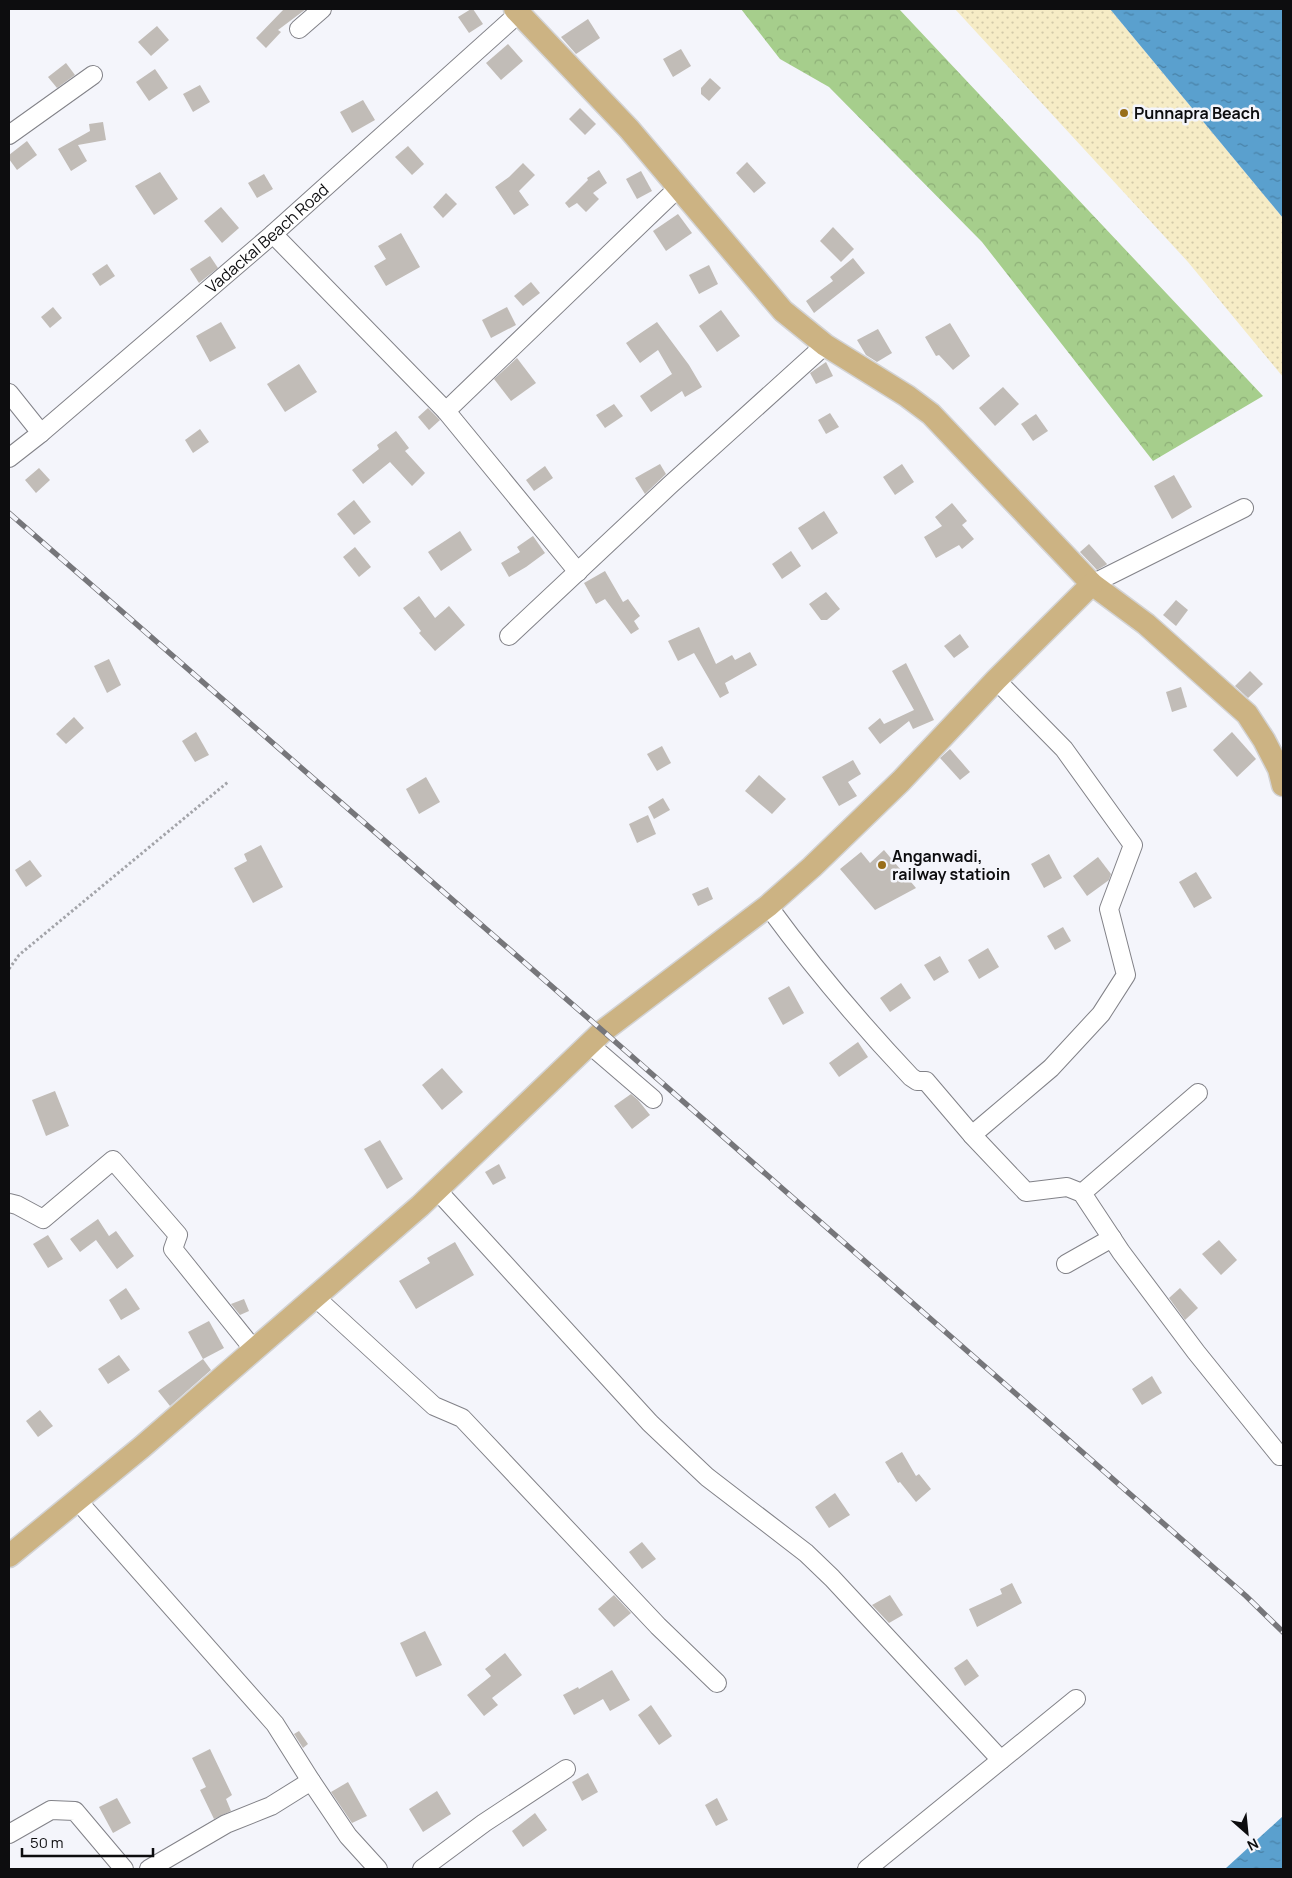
<svg xmlns="http://www.w3.org/2000/svg" width="1292" height="1878" viewBox="0 0 1292 1878" font-family="Manrope,sans-serif">
  <style>
    .forest { fill: url(#forest-crowns) }
    .sand { fill: url(#sand-dots) }
    .water { fill: url(#water-ripples) }
    .building { fill: #c1bcb7 }
    .lines { fill: none; stroke-linecap: round; stroke-linejoin: round }
    .minor-casing { stroke: #828288; stroke-width: 20 }
    .major-casing { stroke: #d3d3d4; stroke-width: 25 }
    .path { stroke: #a3a4a9; stroke-width: 3; stroke-dasharray: 2.5 2.5; stroke-linecap: butt }
    .minor { stroke: #fff; stroke-width: 18 }
    .major { stroke: #ccb383; stroke-width: 22 }
    .rail-casing { stroke: #76767a; stroke-width: 5.5 }
    .rail { stroke: #f4f5fb; stroke-width: 4; stroke-dasharray: 11; stroke-linecap: butt }
    .poi-dot { fill: #986e1b; stroke: #f4f5fb; stroke-width: 2 }
    .labels { text-anchor: middle; stroke-width: 5; stroke-linejoin: round; paint-order: stroke }
    .poi-label { font-size: 16px; font-weight: bold; fill: #0d0d0f; stroke: #f4f5fb; text-anchor: start }
    .street-label { font-size: 16px; fill: #0d0d0f; stroke: #f4f5fb }
  </style>
  <defs>
    <pattern id="forest-crowns" width="20" height="18" patternUnits="userSpaceOnUse" patternTransform="scale(1.25)"><rect width="20" height="18" fill="#a6ce8c"/><path d="M2 6a3 3 0 1 1 6 0M12 15a3 3 0 1 1 6 0" fill="none" stroke="#8eb078"/></pattern>
    <pattern id="sand-dots" width="8" height="8" patternUnits="userSpaceOnUse" patternTransform="scale(1.25)"><rect width="8" height="8" fill="#f6ecc6"/><path d="M2 2h.1M6 6h.1" fill="none" stroke="#d2c9a9" stroke-width="1.8" stroke-linecap="round"/></pattern>
    <pattern id="water-ripples" width="26" height="14" patternUnits="userSpaceOnUse" patternTransform="scale(1.25)"><rect width="26" height="14" fill="#5aa0ce"/><path d="M2 4q2-2 4 0t4 0M15 11q2-2 4 0t4 0" fill="none" stroke="#4981a6"/></pattern>
  </defs>
  <rect width="100%" height="100%" fill="#f4f5fb"/>
  <!-- forest -->
  <polygon class="forest" points="741,9 899,9 1263,396 1153,461 982,242 829,87 780,59"/>
  <!-- sand -->
  <polygon class="sand" points="955,9 1110,9 1283,218 1283,377 1188,262"/>
  <!-- water -->
  <g class="water">
    <polygon points="1110,9 1283,9 1283,218"/>
    <polygon points="1283,1816 1283,1869 1225,1869"/>
  </g>
  <!-- building -->
  <g class="building">
    <polygon points="284,9 306,9 278,30 281,32 266,48 256,38"/>
    <polygon points="471,9 473,9 483,24 469,33 458,17"/>
    <polygon points="588,19 600,38 576,54 561,37"/>
    <polygon points="157,26 169,40 151,56 138,42"/>
    <polygon points="508,44 523,61 501,80 486,63"/>
    <polygon points="681,49 691,66 673,77 663,59"/>
    <polygon points="66,63 75,75 57,88 48,77"/>
    <polygon points="155,69 168,88 149,101 136,82"/>
    <polygon points="710,78 721,88 709,101 701,94 701,88"/>
    <polygon points="200,85 210,102 193,112 183,94"/>
    <polygon points="363,100 375,120 352,133 340,112"/>
    <polygon points="580,108 596,124 585,135 569,119"/>
    <polygon points="103,122 106,140 78,145 87,161 71,171 58,149 90,131 89,124"/>
    <polygon points="27,141 37,155 17,170 9,159 9,155"/>
    <polygon points="408,146 424,164 412,175 395,157"/>
    <polygon points="747,162 766,183 754,193 736,173"/>
    <polygon points="523,163 535,175 519,191 529,205 514,215 495,187 509,177"/>
    <polygon points="599,170 607,183 593,193 599,199 586,212 577,203 569,208 565,203 588,180 587,178"/>
    <polygon points="641,171 652,191 637,199 626,179"/>
    <polygon points="160,172 178,199 154,215 135,186"/>
    <polygon points="264,174 273,189 257,198 248,183"/>
    <polygon points="446,193 457,204 443,218 433,207"/>
    <polygon points="221,207 239,228 222,243 204,221"/>
    <polygon points="678,214 692,233 666,251 653,231"/>
    <polygon points="833,227 854,249 841,262 820,241"/>
    <polygon points="401,233 420,267 386,286 374,266 386,259 378,246"/>
    <polygon points="210,256 218,268 199,283 190,269"/>
    <polygon points="853,258 865,273 814,313 806,301 833,281 830,277"/>
    <polygon points="107,264 115,276 100,286 92,274"/>
    <polygon points="709,265 718,284 699,294 689,275"/>
    <polygon points="531,282 540,293 523,306 514,296"/>
    <polygon points="53,307 62,318 50,328 41,317"/>
    <polygon points="507,307 516,325 491,338 482,320"/>
    <polygon points="721,310 740,336 717,352 699,326"/>
    <polygon points="221,322 236,348 210,362 196,336"/>
    <polygon points="657,322 689,365 702,387 685,397 682,391 651,412 640,396 672,374 658,350 640,363 626,343"/>
    <polygon points="950,323 970,356 953,370 939,355 936,356 925,337"/>
    <polygon points="878,329 892,353 877,362 866,355 857,340"/>
    <polygon points="517,358 536,383 511,401 494,379"/>
    <polygon points="826,362 833,376 816,384 810,373"/>
    <polygon points="299,364 317,392 285,412 267,384"/>
    <polygon points="1003,387 1019,404 995,426 979,408"/>
    <polygon points="614,404 623,416 605,428 596,415"/>
    <polygon points="428,408 440,420 429,430 418,417"/>
    <polygon points="830,413 839,427 826,434 818,420"/>
    <polygon points="1036,414 1048,431 1033,441 1021,424"/>
    <polygon points="200,429 209,442 193,453 185,440"/>
    <polygon points="396,431 409,448 405,451 425,473 412,486 390,462 363,484 352,470 379,449 377,445"/>
    <polygon points="660,464 666,474 645,494 635,478"/>
    <polygon points="902,464 914,482 895,495 883,477"/>
    <polygon points="545,466 553,478 534,491 526,480"/>
    <polygon points="39,468 50,480 36,493 25,480"/>
    <polygon points="1174,475 1192,507 1172,519 1154,486"/>
    <polygon points="354,500 371,522 354,535 337,514"/>
    <polygon points="952,503 967,521 962,525 974,539 962,549 959,545 936,558 924,537 942,526 935,517"/>
    <polygon points="824,511 838,533 812,550 798,528"/>
    <polygon points="460,531 472,550 441,571 428,552"/>
    <polygon points="533,536 545,553 526,567 509,577 501,563 520,552 517,547"/>
    <polygon points="1089,544 1107,564 1106,565 1097,570 1080,552"/>
    <polygon points="355,547 371,567 359,577 343,557"/>
    <polygon points="791,551 801,566 782,579 772,564"/>
    <polygon points="605,571 623,602 628,599 640,616 634,621 639,629 631,634 605,599 596,604 584,583"/>
    <polygon points="826,592 840,609 827,620 821,620 809,604"/>
    <polygon points="419,596 435,618 449,606 465,625 435,651 419,633 421,631 403,608"/>
    <polygon points="1176,600 1188,610 1176,626 1163,615"/>
    <polygon points="699,627 716,664 732,655 735,660 750,652 757,665 725,683 729,693 720,698 694,653 678,661 668,641"/>
    <polygon points="960,634 969,647 954,658 944,646"/>
    <polygon points="109,659 121,685 107,693 94,666"/>
    <polygon points="906,663 934,720 913,729 909,721 880,744 868,728 880,718 884,724 914,710 892,671"/>
    <polygon points="1250,671 1263,684 1248,698 1235,686"/>
    <polygon points="1181,687 1187,707 1172,712 1166,692"/>
    <polygon points="74,717 84,728 66,744 56,734"/>
    <polygon points="196,732 209,755 195,762 182,741"/>
    <polygon points="1232,732 1256,759 1237,777 1213,750"/>
    <polygon points="662,746 671,763 657,771 647,754"/>
    <polygon points="950,749 970,772 960,780 940,758"/>
    <polygon points="853,760 861,774 848,782 857,796 839,806 822,777"/>
    <polygon points="759,775 786,799 772,814 745,791"/>
    <polygon points="426,777 440,802 419,814 406,789"/>
    <polygon points="663,798 670,810 654,819 648,807"/>
    <polygon points="648,815 656,834 637,843 629,824"/>
    <polygon points="261,845 283,887 253,903 234,868 247,861 244,854"/>
    <polygon points="884,850 916,888 875,910 840,869 861,852 870,863"/>
    <polygon points="1049,854 1062,878 1044,888 1031,864"/>
    <polygon points="1098,857 1111,874 1109,880 1087,896 1073,876"/>
    <polygon points="30,860 42,876 26,887 15,870"/>
    <polygon points="1196,872 1212,898 1194,908 1179,882"/>
    <polygon points="708,887 713,899 698,906 692,894"/>
    <polygon points="1063,927 1071,941 1055,950 1047,936"/>
    <polygon points="988,948 999,967 979,979 968,960"/>
    <polygon points="940,956 949,972 934,981 924,965"/>
    <polygon points="901,983 911,998 890,1012 880,998"/>
    <polygon points="789,986 804,1013 783,1025 768,998"/>
    <polygon points="858,1042 868,1057 839,1077 829,1063"/>
    <polygon points="442,1068 463,1092 442,1110 422,1085"/>
    <polygon points="55,1091 69,1126 46,1136 32,1100"/>
    <polygon points="631,1094 638,1100 650,1115 632,1129 614,1106"/>
    <polygon points="380,1140 403,1179 387,1189 364,1149"/>
    <polygon points="499,1164 506,1178 493,1185 485,1172"/>
    <polygon points="98,1219 109,1236 116,1231 134,1256 117,1269 96,1240 80,1252 70,1239"/>
    <polygon points="48,1235 63,1259 48,1268 33,1244"/>
    <polygon points="1219,1240 1237,1260 1221,1275 1202,1254"/>
    <polygon points="455,1242 474,1275 416,1309 399,1281 430,1263 427,1258"/>
    <polygon points="126,1288 140,1309 121,1320 109,1300"/>
    <polygon points="1180,1288 1198,1308 1185,1320 1169,1298"/>
    <polygon points="244,1299 249,1311 240,1315 231,1304"/>
    <polygon points="209,1321 224,1348 203,1359 188,1332"/>
    <polygon points="119,1355 130,1370 108,1384 98,1369"/>
    <polygon points="203,1359 211,1370 170,1406 158,1391"/>
    <polygon points="1152,1376 1162,1393 1142,1405 1132,1389"/>
    <polygon points="40,1410 53,1426 38,1437 26,1421"/>
    <polygon points="902,1452 916,1476 919,1474 931,1489 916,1502 900,1482 898,1483 885,1462"/>
    <polygon points="835,1493 850,1515 829,1528 815,1507"/>
    <polygon points="642,1542 656,1559 642,1569 629,1552"/>
    <polygon points="1012,1583 1022,1603 977,1627 969,1609 1002,1594 1000,1589"/>
    <polygon points="614,1595 631,1613 614,1627 598,1609"/>
    <polygon points="890,1595 903,1615 889,1623 872,1605"/>
    <polygon points="425,1631 442,1665 416,1677 400,1643"/>
    <polygon points="505,1653 522,1675 492,1698 498,1705 484,1716 467,1695 491,1676 485,1669"/>
    <polygon points="967,1659 979,1676 965,1686 954,1668"/>
    <polygon points="612,1670 630,1700 610,1711 603,1699 574,1715 563,1695 578,1687 579,1689"/>
    <polygon points="651,1705 672,1736 659,1745 638,1715"/>
    <polygon points="299,1731 308,1744 303,1748 294,1734"/>
    <polygon points="210,1749 232,1795 226,1799 231,1811 214,1819 200,1790 206,1787 192,1758"/>
    <polygon points="588,1773 598,1792 582,1801 572,1782"/>
    <polygon points="348,1782 367,1816 352,1823 331,1792"/>
    <polygon points="437,1791 451,1814 423,1832 409,1809"/>
    <polygon points="117,1798 131,1823 113,1833 99,1807"/>
    <polygon points="717,1798 728,1820 716,1826 705,1805"/>
    <polygon points="535,1813 547,1830 523,1847 512,1831"/>
  </g>
  <g class="lines">
    <!-- minor casing -->
    <g class="minor-casing">
      <g id="minor">
        <polyline points="299,29 322,9"/>
        <polyline points="9,135 93,75"/>
        <polyline points="273,234 446,411 578,572"/>
        <polyline points="9,393 41,433"/>
        <polyline points="446,411 679,187"/>
        <path id="s1" d="M9 458 41 433 273 234 519 13"/>
        <polyline points="1092,584 1244,508"/>
        <polyline points="509,636 670,485 825,345"/>
        <path d="M768 906C812 966 860 1023 911 1077L917 1081H926L972 1135 1026 1192 1067 1187 1082 1193 1121 1252 1196 1352 1280 1456 1283 1455"/>
        <polyline points="589,1044 653,1099"/>
        <polyline points="972,1135 1051,1068 1101,1014 1126,975 1109,909 1133,845 1064,749 996,680"/>
        <polyline points="437,1190 650,1423 707,1477 806,1553 832,1578 1001,1760"/>
        <polyline points="1082,1193 1198,1093"/>
        <polyline points="9,1203 17,1205 43,1219 113,1160 178,1235 173,1249 255,1351"/>
        <polyline points="1066,1264 1112,1238"/>
        <polyline points="315,1297 434,1406 462,1418 658,1626 717,1683"/>
        <polyline points="77,1500 275,1724 311,1781"/>
        <polyline points="9,1834 51,1810 75,1811 124,1869"/>
        <polyline points="149,1869 226,1824 271,1806 311,1781 348,1836 378,1869"/>
        <polyline points="422,1869 484,1823 566,1769"/>
        <polyline points="867,1869 1076,1699"/>
      </g>
    </g>
    <!-- major casing -->
    <g class="major-casing">
      <g id="major">
        <polyline points="515,9 629,129 783,311 825,345 907,396 931,414 1092,584 1146,624 1247,714 1264,740 1279,769 1283,785"/>
        <polyline points="9,1556 142,1447 420,1206 603,1031 768,906 812,867 901,781 996,680 1092,584"/>
      </g>
    </g>
    <!-- path -->
    <polyline class="path" points="9,969 19,955 228,782"/>
    <!-- minor -->
    <use href="#minor" class="minor"/>
    <!-- major -->
    <use href="#major" class="major"/>
    <!-- rail casing -->
    <g class="rail-casing">
      <polyline id="rail" points="9,513 603,1031 1246,1596 1283,1632"/>
    </g>
    <!-- rail -->
    <use href="#rail" class="rail"/>
  </g>
  <!-- markers -->
  <g class="poi-dot">
    <circle cx="1124" cy="113" r="5"/>
    <circle cx="882" cy="865" r="5"/>
  </g>
  <g class="labels">
    <!-- poi labels -->
    <g class="poi-label">
      <text x="1134" y="119">Punnapra Beach</text>
      <text x="892" y="862">Anganwadi,<tspan x="892" dy="18">railway statioin</tspan></text>
    </g>
    <!-- street labels -->
    <g class="street-label">
      <text dy="6" stroke="none"><textPath href="#s1" startOffset="339">Vadackal Beach Road</textPath></text>
    </g>
  </g>
  <!-- border -->
  <rect width="1292" height="1878" fill="none" stroke="#0d0d0f" stroke-width="20"/>
  <!-- north arrow -->
  <g transform="translate(1247 1833) rotate(153)" stroke="#f4f5fb" stroke-width="4" paint-order="stroke">
  <path d="M0-4L9 19L0 12L-9 19Z" fill="#0d0d0f"/>
  <text y="-8" font-size="14" font-weight="bold" text-anchor="middle" fill="#0d0d0f">N</text>
  </g>
  <!-- scale -->
  <path d="M22 1848v8h131v-8" fill="none" stroke="#0d0d0f" stroke-width="2.5"/>
  <text x="30" y="1848" font-size="15" fill="#0d0d0f" stroke="#f4f5fb" stroke-width="4" paint-order="stroke">50 m</text>
</svg>
